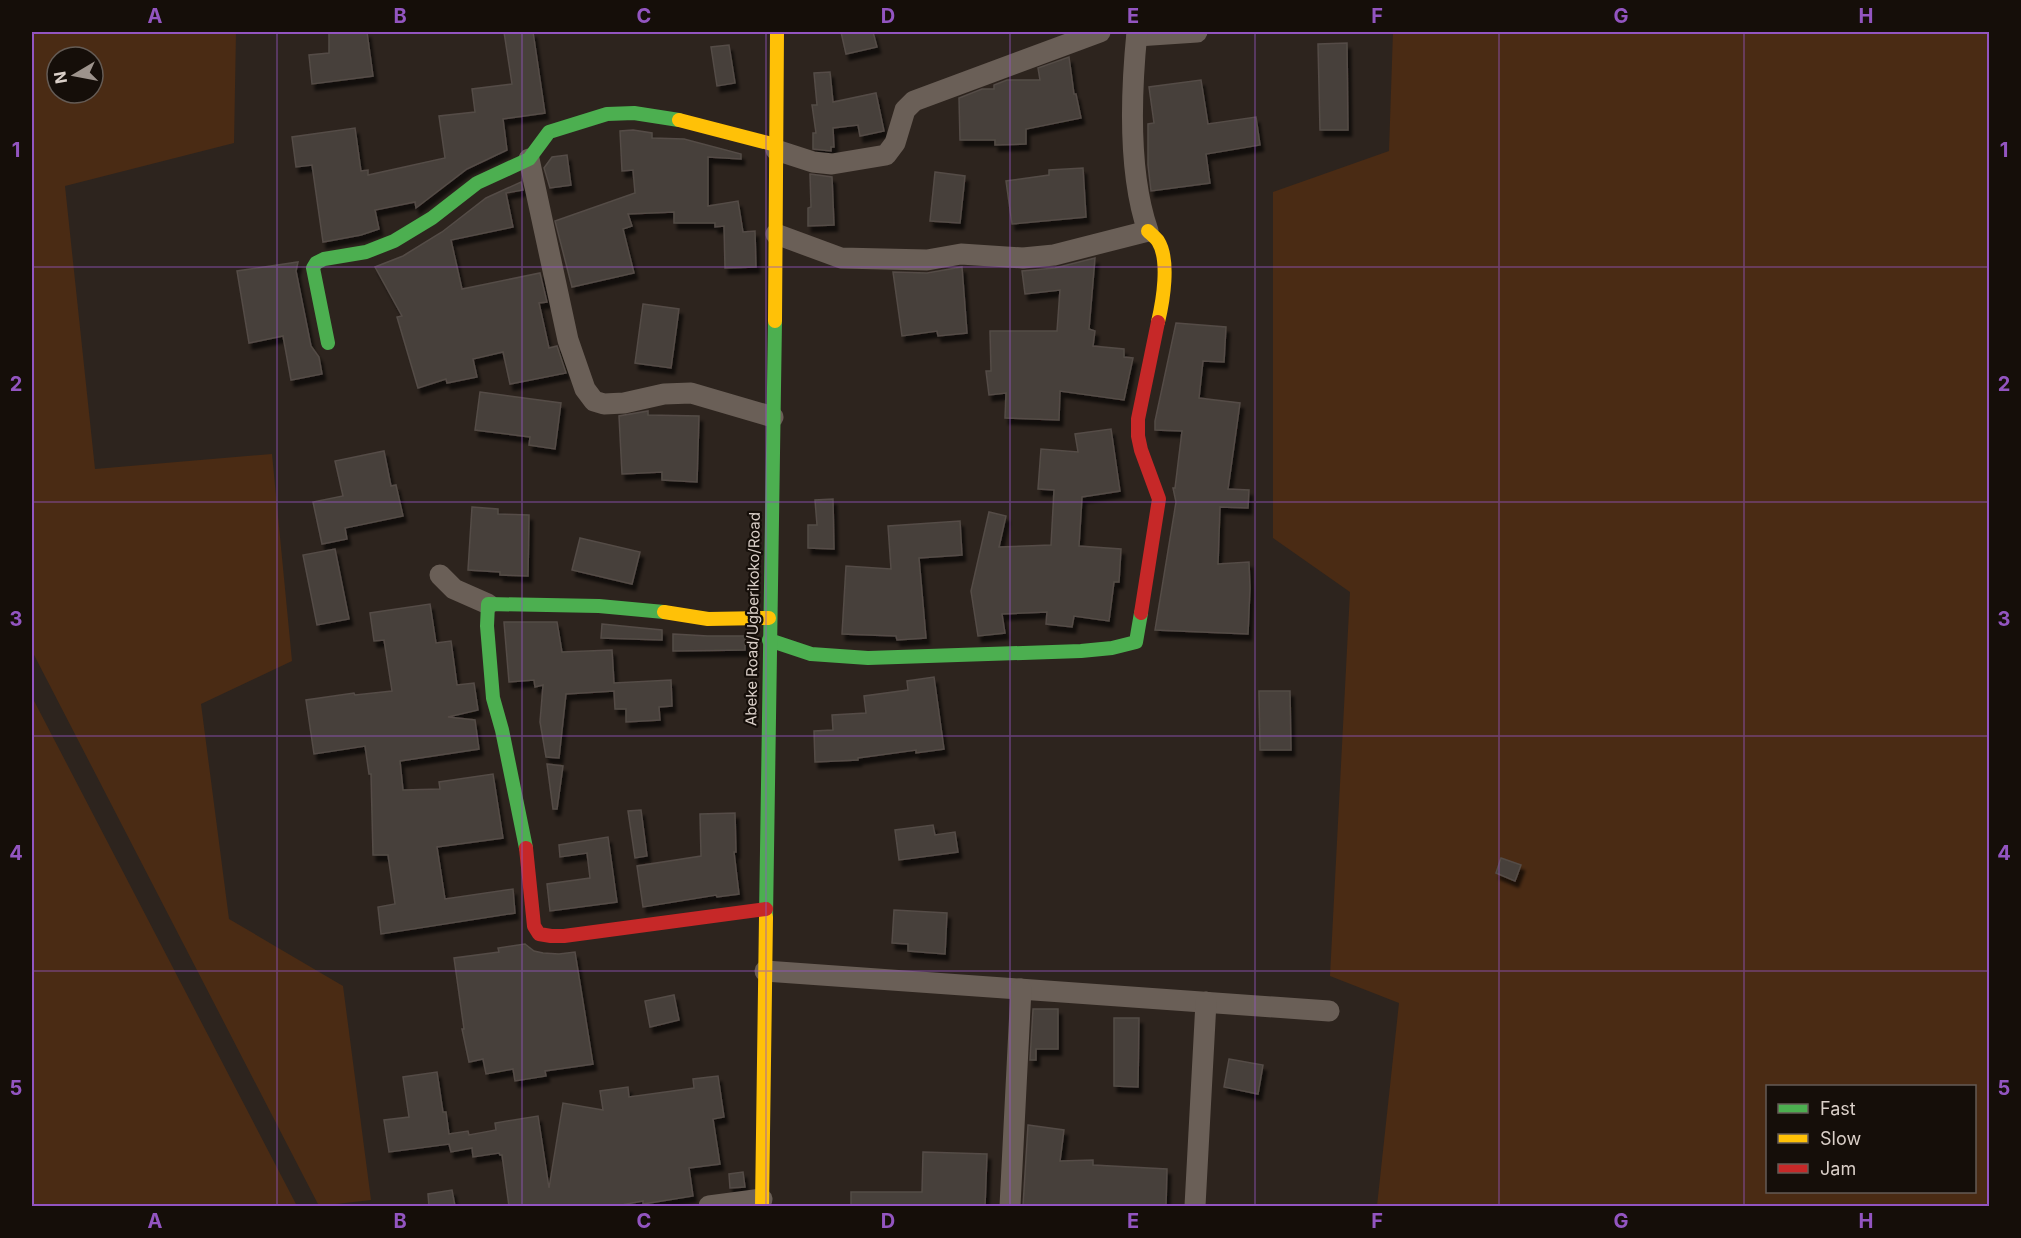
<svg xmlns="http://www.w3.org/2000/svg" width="2021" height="1238" viewBox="0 0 2021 1238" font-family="Inter,sans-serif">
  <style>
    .green { fill: #4a2b14; fill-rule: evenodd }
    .building { fill: #47403a; stroke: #544c47; stroke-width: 1.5; filter: url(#shadow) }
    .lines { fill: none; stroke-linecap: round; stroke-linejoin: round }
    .street { stroke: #6a5f57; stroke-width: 21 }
    .fast { stroke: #4caf50; stroke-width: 14 }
    .slow { stroke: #ffc107; stroke-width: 14 }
    .jam { stroke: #c62828; stroke-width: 14 }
    .grid { fill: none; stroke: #9355c1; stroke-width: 1.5; stroke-opacity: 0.55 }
    .labels { text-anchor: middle; stroke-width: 4.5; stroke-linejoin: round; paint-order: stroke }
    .street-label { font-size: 15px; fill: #dacfc8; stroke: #150e09 }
    .neatline { fill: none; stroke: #9355c1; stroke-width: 2 }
    .grid-label { font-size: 20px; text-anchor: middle; font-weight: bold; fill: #9355c1 }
  </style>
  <defs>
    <filter id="shadow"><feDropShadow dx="3.5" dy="6" stdDeviation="1.5" flood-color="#0009"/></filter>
  </defs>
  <rect width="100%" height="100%" fill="#2d241e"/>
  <!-- green -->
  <g class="green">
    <path d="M32 32H236L234 143 65 186 95 469 272 454 292 661 201 704 229 919 343 986 371 1200 319 1206 32 651ZM57 57H93V93H57Z"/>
    <path d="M1393 32H1989V1206H1377L1399 1003 1330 976 1350 592 1273 538V192L1389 151ZM1768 1086H1974V1192H1768Z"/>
    <polygon points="32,697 297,1206 32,1206"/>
  </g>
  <!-- building -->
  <g class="building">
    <polygon points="329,32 367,32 373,76 312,84 309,55 329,53"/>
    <polygon points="504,32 533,32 545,113 503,119 507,150 467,169 416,208 415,202 375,210 379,229 361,235 323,242 312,165 296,167 292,137 355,128 361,171 368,170 368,175 445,158 439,116 475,112 472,89 512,84"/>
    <polygon points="841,32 873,32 877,47 846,54"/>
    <polygon points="1347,43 1348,130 1320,130 1318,44"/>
    <polygon points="729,45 735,83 717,86 711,47"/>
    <polygon points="1069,57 1074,94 1076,94 1081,118 1026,129 1026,144 995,145 995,140 960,140 959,98 982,89 994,89 994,85 1007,80 1040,80 1038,68"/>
    <polygon points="830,72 833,102 876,93 884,131 860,136 858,125 833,128 834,147 831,147 831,151 813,149 813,133 816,133 812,105 817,105 814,73"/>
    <polygon points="1201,80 1208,124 1256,117 1260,145 1206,154 1210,183 1151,191 1148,165 1148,124 1154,123 1149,87"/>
    <polygon points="633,130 652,133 652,138 684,139 741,154 741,159 708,157 708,206 738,201 743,232 755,231 756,267 725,268 724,226 715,227 715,223 674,223 674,212 628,214 632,226 623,229 634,273 572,287 555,221 635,193 633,170 622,171 620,131"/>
    <polygon points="567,155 571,185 550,188 544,168 552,157"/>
    <polygon points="1083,168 1086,217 1012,224 1006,181 1049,175 1049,170"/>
    <polygon points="935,172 965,176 960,223 930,221"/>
    <polygon points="810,174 832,177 834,225 808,226 808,208 811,207"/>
    <polygon points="521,182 523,190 506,193 513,227 451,240 462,289 540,273 547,302 539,303 549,348 557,346 566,373 510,384 503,352 473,359 477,377 447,383 446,379 418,388 397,317 402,316 375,267 403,256 442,232 486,198"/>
    <polygon points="1095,258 1089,329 1095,331 1093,346 1124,349 1124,357 1133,358 1124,400 1060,391 1059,420 1005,418 1006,393 989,395 986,371 991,371 990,331 1057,331 1060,290 1025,294 1022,271 1055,268"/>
    <polygon points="298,262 296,271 311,346 319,357 322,374 291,380 283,336 249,343 237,271"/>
    <polygon points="962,267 967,333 938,336 937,331 902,336 893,272 927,273"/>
    <polygon points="643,304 679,309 671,368 635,363"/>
    <polygon points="1176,323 1226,327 1224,362 1203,361 1199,398 1240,403 1228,489 1249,490 1248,508 1220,507 1218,564 1249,562 1250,588 1248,634 1155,630 1176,502 1173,488 1175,488 1182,431 1155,430 1155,421"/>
    <polygon points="480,392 561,403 555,449 529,445 530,437 475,430"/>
    <polygon points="648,411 648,415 699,416 697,482 662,480 662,472 622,474 619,416"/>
    <polygon points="1111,429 1120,491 1082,497 1079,546 1121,549 1119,582 1114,582 1109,621 1074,616 1072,627 1046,624 1047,612 1002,614 1005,633 978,636 971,591 989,512 1006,516 999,547 1051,545 1054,490 1038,489 1041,449 1078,452 1075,434"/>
    <polygon points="384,451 391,486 396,485 403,516 345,528 347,539 322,544 313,502 343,496 335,461"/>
    <polygon points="833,499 834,549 808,548 808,525 817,525 815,500"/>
    <polygon points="472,507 498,509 498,514 529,515 528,576 500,575 500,572 468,570"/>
    <polygon points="960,521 962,555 919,558 926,638 897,640 896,636 842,634 846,566 891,569 888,526"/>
    <polygon points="580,538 640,552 632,584 572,570"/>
    <polygon points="335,549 349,619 317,625 303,555"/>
    <polygon points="430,604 436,643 451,641 457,685 474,683 478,710 448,717 475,720 479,749 400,761 403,790 440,789 439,782 493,774 503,838 437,847 445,899 513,889 515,913 381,934 378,907 395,904 388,855 373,855 371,774 369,774 365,746 314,754 306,700 354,693 355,695 392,691 384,640 374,641 370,613"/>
    <polygon points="504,622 557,622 562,652 612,650 614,683 671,680 672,706 659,707 660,720 626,722 626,709 615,709 614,691 566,694 559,758 546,757 540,722 543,685 535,687 534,680 509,682"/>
    <polygon points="602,624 662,630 662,640 601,638"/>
    <polygon points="673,634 708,636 745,636 745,650 673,651"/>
    <polygon points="934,677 944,749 916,753 916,750 858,758 858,760 815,762 814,731 833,730 832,715 866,713 864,696 908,690 907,681"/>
    <polygon points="1259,691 1290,691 1291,750 1260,750"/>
    <polygon points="547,764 563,766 557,809 553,809"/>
    <polygon points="641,810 647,856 635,858 628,811"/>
    <polygon points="735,813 736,852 734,852 739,894 717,897 716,895 643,907 637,866 701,856 700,814"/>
    <polygon points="933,825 935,835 955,832 958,852 899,860 895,830"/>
    <polygon points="608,837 617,902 550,911 547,884 590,878 587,853 560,857 559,845"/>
    <polygon points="1501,858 1521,865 1515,881 1496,873"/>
    <polygon points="894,910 947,913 945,954 908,951 908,944 892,943"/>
    <polygon points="525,944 534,951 543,953 559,954 575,952 593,1064 545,1071 546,1076 515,1081 513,1069 486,1074 483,1059 469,1062 462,1029 464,1029 454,958 499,952 498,948"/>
    <polygon points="674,995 679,1020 650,1027 645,1001"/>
    <polygon points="1033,1009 1058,1009 1058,1049 1036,1049 1036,1060 1030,1060"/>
    <polygon points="1114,1018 1139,1018 1138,1087 1114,1086"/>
    <polygon points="1229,1059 1263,1065 1258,1094 1224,1087"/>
    <polygon points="437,1072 443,1112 446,1112 449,1134 468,1131 469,1135 496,1130 495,1123 538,1116 549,1188 563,1103 603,1110 600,1091 628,1087 629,1097 694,1088 693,1079 718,1076 724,1117 713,1119 720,1164 689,1168 693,1196 643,1204 643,1201 616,1206 509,1206 502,1155 500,1155 499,1153 473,1157 472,1148 451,1152 449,1144 389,1152 384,1120 409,1117 403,1077"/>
    <polygon points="1028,1125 1064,1130 1060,1161 1093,1160 1093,1165 1167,1169 1166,1206 1023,1206"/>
    <polygon points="923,1152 987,1154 985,1206 851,1206 851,1192 922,1192"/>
    <polygon points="743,1172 745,1187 730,1188 729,1174"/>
    <polygon points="452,1190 455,1206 429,1206 428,1194"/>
  </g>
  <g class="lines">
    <!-- street -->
    <g class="street">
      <polyline points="1137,36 1197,32"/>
      <polyline points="776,150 813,162 832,164 886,155 895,143 905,110 914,101 1100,32"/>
      <polyline points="529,159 568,340 585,389 594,401 604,404 624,403 664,394 691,393 773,417"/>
      <path d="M776 234 841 258 927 260 961 254 1023 258 1054 255 1148 231C1128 173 1131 92 1137 32"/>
      <polyline points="440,575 454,589 488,604"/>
      <polyline points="765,971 1329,1011"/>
      <polyline points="709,1206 762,1199"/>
      <polyline points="1010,1206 1021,989"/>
      <polyline points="1195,1206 1206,1002"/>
    </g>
    <!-- fast -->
    <g class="fast">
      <polyline points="328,343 313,268 316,263 324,259 366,252 394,241 432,218 477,183 529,159 549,132 607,114 634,113 679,120"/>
      <polyline points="769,640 811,654 868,658 1081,651 1112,648 1136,642 1141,613"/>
      <polyline points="526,848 502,730 493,698 487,626 488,604 599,606 664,612"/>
      <polyline points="766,917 775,321"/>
    </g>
    <!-- slow -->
    <g class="slow">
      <polyline points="679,120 776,145"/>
      <path d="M1148 231C1151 234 1156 238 1158 241 1170 260 1163 301 1158 322"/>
      <polyline points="775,321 777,32"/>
      <polyline points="664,612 708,619 769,618"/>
      <polyline points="762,1206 766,917"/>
    </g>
    <!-- jam -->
    <g class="jam">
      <polyline points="1141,613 1159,499 1141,450 1138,436 1138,419 1158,322"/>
      <polyline points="526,848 534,926 539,934 551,936 564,936 766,909"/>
    </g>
  </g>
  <!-- grid -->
  <path class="grid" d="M277 32V1206M522 32V1206M766 32V1206M1010 32V1206M1255 32V1206M1499 32V1206M1744 32V1206M32 267H1990M32 502H1990M32 736H1990M32 971H1990"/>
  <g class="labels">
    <!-- street labels -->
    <g class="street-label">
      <text transform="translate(753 619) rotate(-89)" y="5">Abeke Road/Ugberikoko/Road</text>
    </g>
  </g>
  <!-- border -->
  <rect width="2021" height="1238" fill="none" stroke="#150e09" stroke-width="66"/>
  <!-- legend -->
  <rect x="1766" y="1085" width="210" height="108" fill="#150e09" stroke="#645b55" stroke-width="1.5"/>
  <rect x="1778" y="1104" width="30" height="9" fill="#4caf50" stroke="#645b55" stroke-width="1.5"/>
  <text x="1820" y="1115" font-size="18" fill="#dacfc8">Fast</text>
  <rect x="1778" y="1134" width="30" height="9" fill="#ffc107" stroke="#645b55" stroke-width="1.5"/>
  <text x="1820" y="1145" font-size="18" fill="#dacfc8">Slow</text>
  <rect x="1778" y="1164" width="30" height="9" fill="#c62828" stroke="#645b55" stroke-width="1.5"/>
  <text x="1820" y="1175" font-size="18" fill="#dacfc8">Jam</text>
  <!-- north arrow -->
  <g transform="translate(75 75) rotate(260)"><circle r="28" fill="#150e09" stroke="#645b55" stroke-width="1.5"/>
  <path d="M0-4.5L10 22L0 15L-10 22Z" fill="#9d938c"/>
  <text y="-9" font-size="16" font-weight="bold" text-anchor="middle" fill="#dacfc8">N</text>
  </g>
  <rect x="33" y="33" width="1955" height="1172" class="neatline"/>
  <g class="grid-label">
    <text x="155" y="23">A</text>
    <text x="400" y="23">B</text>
    <text x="644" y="23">C</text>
    <text x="888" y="23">D</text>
    <text x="1133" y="23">E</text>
    <text x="1377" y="23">F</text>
    <text x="1621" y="23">G</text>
    <text x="1866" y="23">H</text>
    <text x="16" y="157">1</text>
    <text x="2004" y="157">1</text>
    <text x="16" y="391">2</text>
    <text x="2004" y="391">2</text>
    <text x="16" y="626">3</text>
    <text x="2004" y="626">3</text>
    <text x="16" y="860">4</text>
    <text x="2004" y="860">4</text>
    <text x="16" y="1095">5</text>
    <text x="2004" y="1095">5</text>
    <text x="155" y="1228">A</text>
    <text x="400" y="1228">B</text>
    <text x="644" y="1228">C</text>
    <text x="888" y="1228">D</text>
    <text x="1133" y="1228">E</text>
    <text x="1377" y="1228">F</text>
    <text x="1621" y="1228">G</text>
    <text x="1866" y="1228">H</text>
  </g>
</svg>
